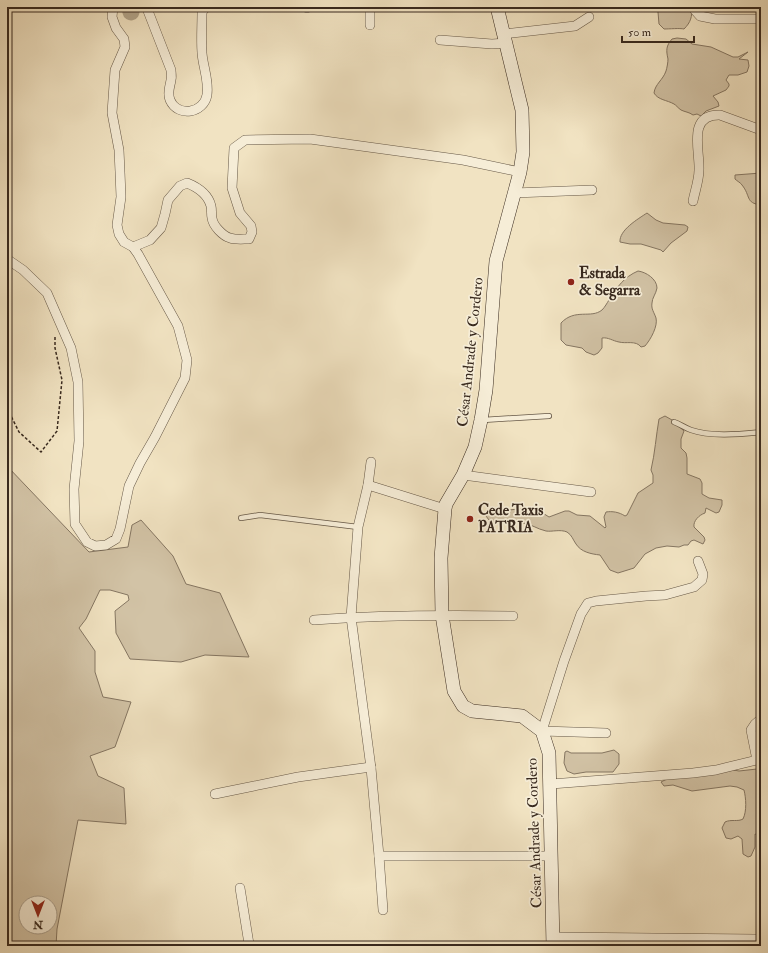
<svg xmlns="http://www.w3.org/2000/svg" width="768" height="953" viewBox="0 0 768 953" font-family="'IM FELL Double Pica',serif">
  <style>
    .green { fill: #d2c3a6; stroke: #857662; fill-rule: evenodd }
    .lines { fill: none; stroke-linecap: round; stroke-linejoin: round }
    .river { stroke: #b2a48a; stroke-width: 17 }
    .lane-casing { stroke: #665847; stroke-width: 6 }
    .street-casing { stroke: #665847; stroke-width: 10 }
    .secondary-casing { stroke: #38291e; stroke-width: 14 }
    .path { stroke: #38291e; stroke-width: 1.5; stroke-dasharray: 3 2; stroke-linecap: butt }
    .lane { stroke: #f6edd7; stroke-width: 4.5 }
    .street { stroke: #f6edd7; stroke-width: 9 }
    .secondary { stroke: #f6edd7; stroke-width: 13 }
    .poi-dot { fill: #8f2418; stroke: #f6edd7; stroke-width: 1.5 }
    .labels { text-anchor: middle; stroke-width: 3.5; stroke-linejoin: round; paint-order: stroke }
    .poi-label { font-size: 15px; font-weight: bold; fill: #38291e; stroke: #f6edd7; text-anchor: start }
    .street-label { font-size: 15px; fill: #38291e; stroke: #f6edd7 }
  </style>
  <rect width="100%" height="100%" fill="#f1e3c2"/>
  <filter id="stains"><feTurbulence type="fractalNoise" baseFrequency=".005" numOctaves="4"/><feColorMatrix values="0 0 0 0 .2 0 0 0 0 .09 0 0 0 0 .02 0 0 0 .5 -.17"/></filter>
  <radialGradient id="worn" r=".72"><stop offset=".6" stop-color="#630" stop-opacity="0"/><stop offset="1" stop-color="#630" stop-opacity=".3"/></radialGradient>
  <!-- green -->
  <g class="green">
    <path d="M638 7H692C692 17 691 22 684 29 680 28 669 29 664 29L659 24 658 12 654 9Z"/>
    <path d="M677 38 686 39 692 44 711 47 733 57H738L748 52 739 59 748 60 749 66 747 72 738 75H729L726 80 729 84V86L726 90 713 96 718 102 719 106 706 111 701 116 697 114 693 115C689 112 685 112 681 110 678 108 676 105 674 104 667 100 658 100 654 93 655 84 663 80 666 71 667 68 668 62 668 59 666 50 666 46 672 39Z"/>
    <path d="M761 173V205C745 203 751 196 742 185 741 183 737 181 735 179V175Z"/>
    <path d="M647 213 656 220 663 223 685 225 688 227 687 231 671 243 663 252 661 250 641 244H630L620 242C619 230 638 219 647 213Z"/>
    <path d="M638 271C646 272 657 279 657 288 656 294 652 298 652 303 651 309 654 312 656 318 658 326 651 339 645 346L641 347C636 340 626 344 619 342 613 341 608 337 602 338V348L598 353 594 355 586 352 582 348 566 345 561 340V323C575 308 591 319 602 310 605 307 607 303 609 300 617 287 624 277 638 271Z"/>
    <path d="M665 416 672 420 684 431 681 439V448L686 453 687 458V474L700 479 702 483V494L709 498 722 500V505L719 512 716 513 706 508 705 513C699 515 693 521 694 527L704 537 705 540 703 544 694 540 691 541 688 545H684L679 547 667 546 656 548 645 554 634 568 618 573 610 570 600 555C591 554 581 552 576 544 573 540 572 535 567 532 560 529 552 532 546 531 537 529 531 524 523 523 513 521 502 522 492 521L489 520 486 516 487 512 530 508 538 510 549 517 565 511H569L577 515 590 516 605 528 606 527 604 517 606 512C612 511 619 512 625 516L627 515 638 493 653 483V475L651 470C655 453 656 436 659 419Z"/>
    <path d="M7 466 89 552 128 547 132 525 141 520 173 556 186 584 220 593 249 657 205 655 181 662 130 659 116 633 115 611 129 600 128 595 110 590H100L86 619 79 628 95 651V672L103 697 131 702 115 747 90 756 98 776 124 788 126 824 78 820 57 929 56 946H7ZM26 903H50V927H26Z"/>
    <polygon points="614,750 619,754 619,764 613,772 586,772 574,774 567,771 564,763 565,752 567,751 571,753 602,753"/>
    <path d="M728 769 739 771 757 769 761 775V836L755 834V847L751 856 748 857 743 854 742 839 738 836 731 839 726 838 722 828 725 822C731 819 738 822 743 819 747 811 746 798 744 790L737 787 730 786 692 791 673 785 664 786 661 782 671 777Z"/>
  </g>
  <g class="lines">
    <!-- river -->
    <polyline class="river" points="130,7 131,12"/>
    <!-- lane casing -->
    <g class="lane-casing">
      <g id="lane">
        <polyline points="483,420 549,416"/>
        <path d="M674 422C680 424 685 428 691 430 711 437 740 434 761 432"/>
        <polyline points="241,518 260,515 358,527"/>
      </g>
    </g>
    <!-- street casing -->
    <g class="street-casing">
      <g id="street">
        <path d="M148 7V11L171 70C171 73 172 77 171 80 170 87 167 92 170 100 178 118 204 113 207 95 209 80 203 67 202 53 201 39 202 26 202 12L206 7"/>
        <polyline points="307,7 307,8"/>
        <polyline points="692,7 700,16 715,19 761,19"/>
        <polyline points="370,25 370,7"/>
        <polyline points="504,34 575,26 589,17"/>
        <polyline points="440,40 492,44 507,43"/>
        <polyline points="514,193 592,190"/>
        <path d="M693 201C695 191 699 180 699 170 700 150 687 114 720 115L761 130"/>
        <path d="M133 247 150 240 161 228 165 214 168 200 180 186 187 183C197 187 208 194 211 206 212 210 211 214 212 218 213 226 223 236 230 238 236 240 243 239 249 239L252 232 251 226 240 213 232 188 234 148 245 140 310 139 463 160 520 172"/>
        <polyline points="7,259 23,270 47,293 71,348 78,382 79,441 74,489 75,524 87,542 95,546 106,545 116,539 120,529 129,486 140,463 155,437 185,378 187,360 178,326 138,254 133,247 124,242 119,234 117,225 121,197 120,172 119,150 112,113 115,70 125,47 124,39 116,28 112,17 113,7"/>
        <polyline points="371,462 368,485 358,527 351,617 371,768 379,856 383,910"/>
        <polyline points="463,475 591,492"/>
        <polyline points="368,485 445,509"/>
        <path d="M314 620C380 615 446 615 513 616"/>
        <polyline points="606,733 542,731 564,661 581,614 588,603 596,601 646,596 665,595 694,587 702,580 703,574 698,561"/>
        <polyline points="757,760 751,730 755,724 761,719"/>
        <polyline points="551,784 693,773 716,770 761,759"/>
        <polyline points="215,794 298,777 371,767"/>
        <polyline points="379,856 552,856"/>
        <polyline points="240,888 249,944 251,946"/>
        <polyline points="553,937 755,939"/>
      </g>
    </g>
    <!-- secondary casing -->
    <g class="secondary-casing">
      <polyline id="secondary" points="497,7 522,110 523,152 520,172 496,261 486,390 481,420 475,447 463,475 446,504 445,509 441,558 442,615 454,691 463,706 472,711 522,716 542,731 549,753 553,946"/>
    </g>
    <!-- path -->
    <polyline class="path" points="7,408 19,432 41,452 57,431 62,380 55,348 55,336"/>
    <!-- lane -->
    <use href="#lane" class="lane"/>
    <!-- street -->
    <use href="#street" class="street"/>
    <!-- secondary -->
    <use href="#secondary" class="secondary"/>
  </g>
  <!-- markers -->
  <g class="poi-dot">
    <circle cx="571" cy="282" r="4"/>
    <circle cx="470" cy="519" r="4"/>
  </g>
  <g class="labels">
    <!-- poi labels -->
    <g class="poi-label">
      <text x="579" y="278">Estrada<tspan x="579" dy="17">&amp; Segarra</tspan></text>
      <text x="478" y="515">Cede Taxis<tspan x="478" dy="17">PATRIA</tspan></text>
    </g>
    <!-- street labels -->
    <g class="street-label">
      <text transform="translate(470 352) rotate(-84)" y="5">César Andrade y Cordero</text>
      <text transform="translate(534 833) rotate(-92)" y="5">César Andrade y Cordero</text>
    </g>
  </g>
  <!-- margin -->
  <rect width="768" height="953" fill="none" stroke="#f1e3c2" stroke-width="24"/>
  <rect x="8" y="8" width="752" height="937" fill="none" stroke="#38291e" stroke-width="2"/>
  <rect x="12" y="12" width="744" height="929" fill="none" stroke="#38291e"/>
  <!-- north arrow -->
  <g transform="translate(38 915) rotate(180)"><circle r="19" fill="#f6edd7" stroke="#aa9f8d"/>
  <path d="M0-3L7 15L0 10L-7 15Z" fill="#8f2418"/>
  <text y="-6" font-size="11" font-weight="bold" text-anchor="middle" fill="#38291e">N</text>
  </g>
  <!-- scale -->
  <path d="M622 36v6h72v-6" fill="none" stroke="#38291e" stroke-width="2"/>
  <text x="628" y="36" font-size="12" fill="#38291e" stroke="#f6edd7" stroke-width="3" paint-order="stroke">50 m</text>
  <rect width="100%" height="100%" filter="url(#stains)"/>
  <rect width="100%" height="100%" fill="url(#worn)"/>
</svg>
